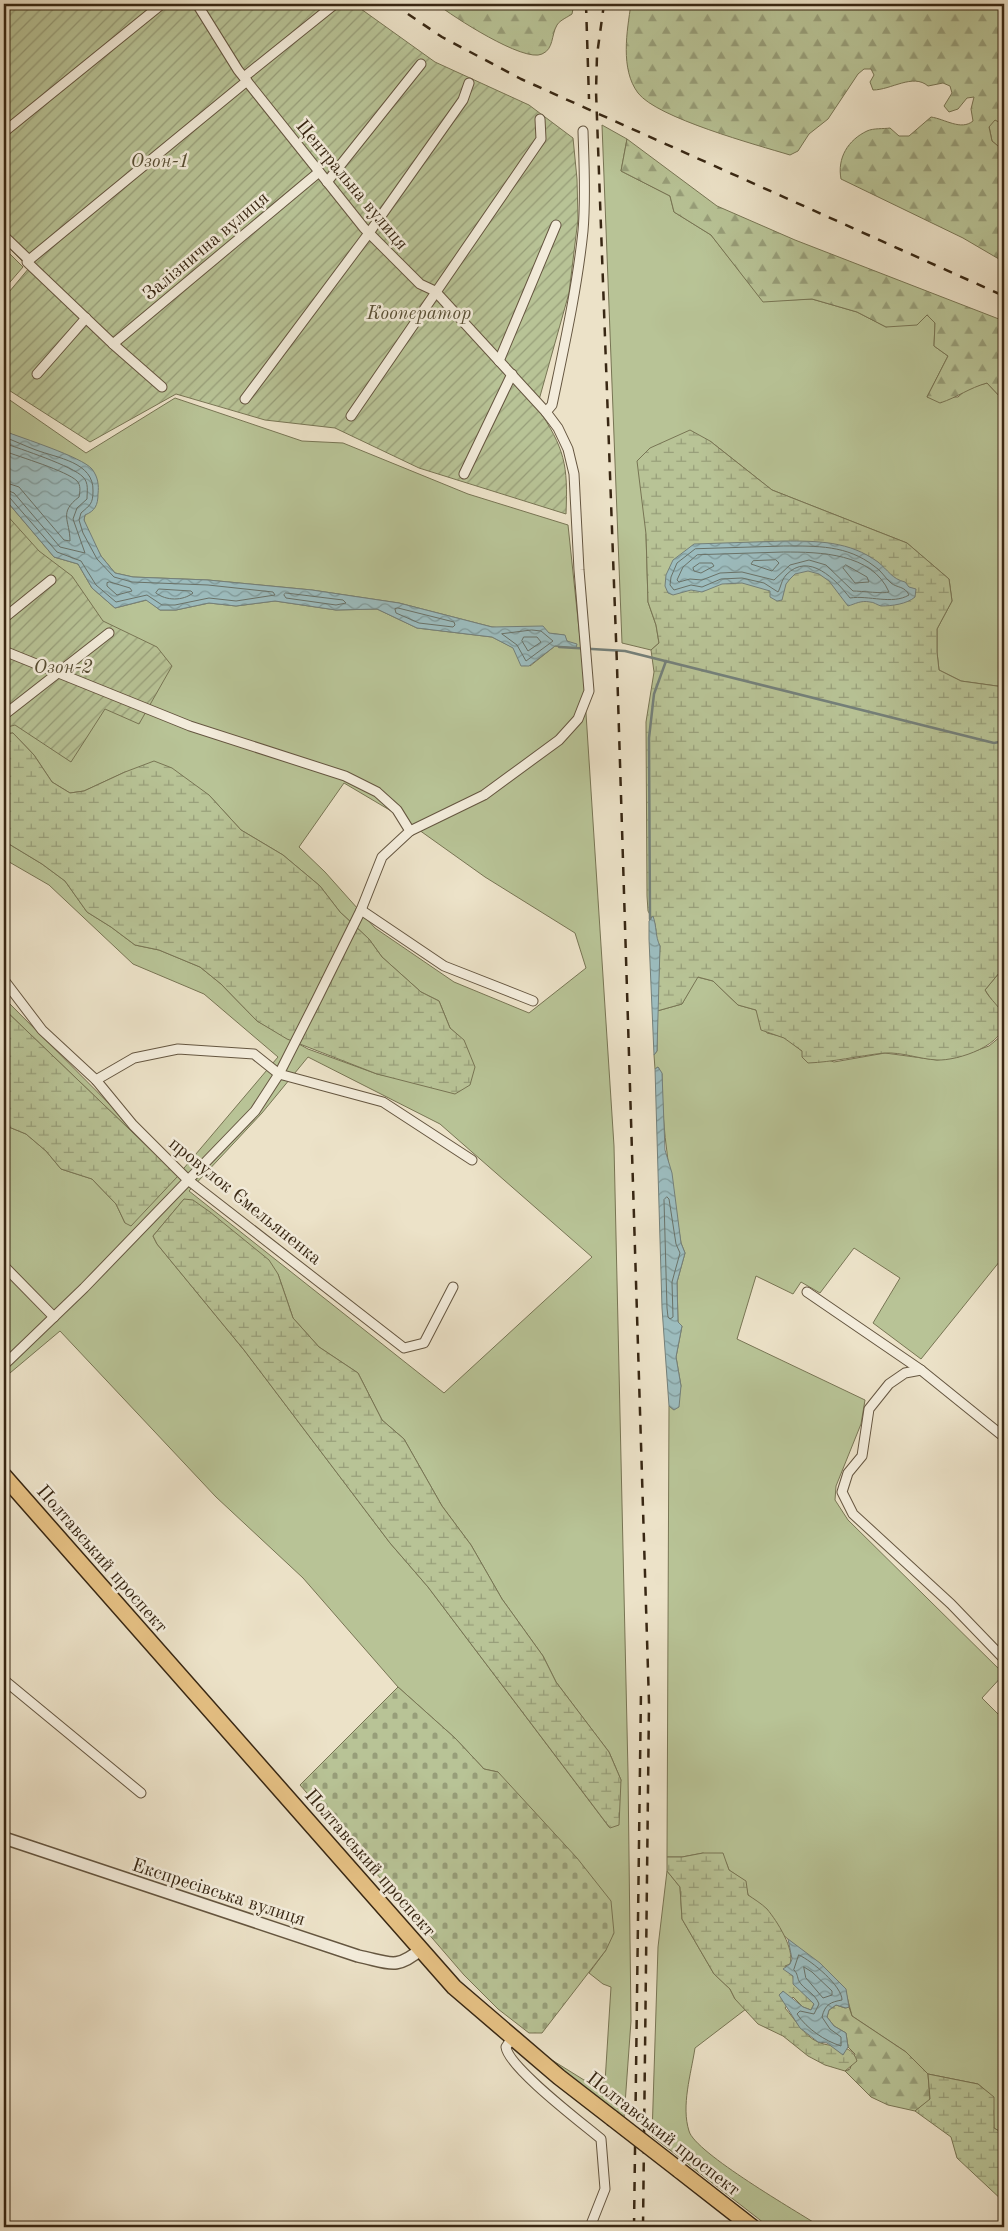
<svg xmlns="http://www.w3.org/2000/svg" width="1008" height="2231" viewBox="0 0 1008 2231" font-family="'Old Standard TT',serif">
  <style>
    .green { fill: #b8c396; stroke: #787554; fill-rule: evenodd }
    .forest { fill: url(#forest-firs); stroke: #787554 }
    .wetland { fill: url(#wetland-marsh); stroke: #787554 }
    .cemetery { fill: url(#cemetery-stones); stroke: #787554 }
    .garden { fill: url(#garden-furrows); stroke: #787554 }
    .water { fill: url(#water-waves); stroke: #74807a }
    .lines { fill: none; stroke-linecap: round; stroke-linejoin: round }
    .shore { stroke: #6a7268; stroke-width: 1 }
    .stream { stroke: #74807a; stroke-width: 2.5 }
    .minor-casing { stroke: #655640; stroke-width: 11 }
    .tertiary-casing { stroke: #655640; stroke-width: 14 }
    .trunk-casing { stroke: #382713; stroke-width: 18 }
    .minor { stroke: #f3ecdb; stroke-width: 9 }
    .tertiary { stroke: #f3ecdb; stroke-width: 11 }
    .trunk { stroke: #e6c184; stroke-width: 15 }
    .rail { stroke: #382713; stroke-width: 2.5; stroke-dasharray: 9 9; stroke-linecap: butt }
    .trunk-bridge-casing { stroke: #382713; stroke-width: 18; stroke-linecap: butt }
    .trunk-bridge { stroke: #e6c184; stroke-width: 15 }
    .labels { text-anchor: middle; stroke-width: 5; stroke-linejoin: round; paint-order: stroke }
    .park-label { font-size: 19px; font-style: italic; fill: #584e34; stroke: #f3ecdb }
    .street-label { font-size: 19px; fill: #382713; stroke: #f3ecdb }
  </style>
  <defs>
    <pattern id="forest-firs" width="22" height="20" patternUnits="userSpaceOnUse" patternTransform="scale(1.25)"><rect width="22" height="20" fill="#b8c396"/><path d="M5 1l3.5 6h-7zM16 11l3.5 6h-7z" fill="#979e79"/></pattern>
    <pattern id="wetland-marsh" width="20" height="14" patternUnits="userSpaceOnUse" patternTransform="scale(1.25)"><rect width="20" height="14" fill="#b8c396"/><path d="M1 5h8M5 5V1M11 12h8M15 12V8" fill="none" stroke="#979e79"/></pattern>
    <pattern id="cemetery-stones" width="16" height="16" patternUnits="userSpaceOnUse" patternTransform="scale(1.25)"><rect width="16" height="16" fill="#b8c396"/><path d="M2 7V4a2 2 0 0 1 4 0v3zM10 15v-3a2 2 0 0 1 4 0v3z" fill="#979e79"/></pattern>
    <pattern id="garden-furrows" width="10" height="10" patternUnits="userSpaceOnUse" patternTransform="scale(1.25)"><rect width="10" height="10" fill="#b8c396"/><path d="M-1 1l2-2M0 10L10 0M9 11l2-2" fill="none" stroke="#979e79"/></pattern>
    <pattern id="water-waves" width="16" height="10" patternUnits="userSpaceOnUse" patternTransform="scale(1.25)"><rect width="16" height="10" fill="#9cbcbe"/><path d="M0 5q4-4 8 0t8 0" fill="none" stroke="#809999"/></pattern>
  </defs>
  <rect width="100%" height="100%" fill="#ece2c8"/>
  <filter id="stains"><feTurbulence type="fractalNoise" baseFrequency=".004" numOctaves="4"/><feColorMatrix values="0 0 0 0 .2 0 0 0 0 .09 0 0 0 0 .02 0 0 0 .5 -.17"/></filter>
  <radialGradient id="worn" r=".72"><stop offset=".6" stop-color="#630" stop-opacity="0"/><stop offset="1" stop-color="#630" stop-opacity=".3"/></radialGradient>
  <!-- green -->
  <g class="green">
    <polygon points="995,119 1004,125 1004,151 992,141 989,126"/>
    <polygon points="602,125 627,139 621,171 670,196 674,212 711,235 763,301 812,299 857,312 886,327 927,315 935,323 934,346 948,356 927,397 958,397 968,388 987,383 1004,401 1004,687 961,681 939,670 937,652 937,629 952,601 949,579 907,543 772,490 710,441 646,534 648,602 656,625 659,643 651,650 622,643"/>
    <polygon points="4,248 23,267 4,289"/>
    <path d="M4 396 86 453 175 398 302 441 343 443 468 494 568 525 583 667 614 1146 628 1772 631 2021 624 2118 539 2052 584 2080 605 2082 611 1987 603 1984 589 1973 606 1950 498 1772 484 1769 455 1738 398 1687 303 1578 216 1497 60 1331 4 1378V1125L26 1134 46 1151 61 1169 92 1179 116 1204 125 1223 178 1176 4 1009V998L179 1174 278 1057 204 994 133 964 49 885 4 859V841L42 864 65 881 87 912 111 927 135 945 159 950 200 967 221 984 257 1021 308 1049 377 1074 406 1080 464 1041 450 1028 439 1001 421 992 382 957 369 939 340 912 320 886 283 855 241 830 209 795 125 772 84 791 70 793 52 782 34 755 13 733 4 734V498L54 557 78 564 92 588 115 608 147 600 160 610H176L209 603 236 606 275 601 336 610 377 609 417 628 492 637 514 648 530 666 555 646 576 648 567 641 564 635 492 627 399 603 312 590 208 580 133 577 115 573 101 556 87 530 84 520 85 515 38 445 4 431ZM344 783 398 815 485 877 575 933 586 968 529 1013 454 982 375 928 325 872 299 847ZM308 1057 440 1124 592 1257 444 1393 189 1191 262 1113ZM184 1199 278 1274 293 1318 319 1347 358 1373 382 1420 404 1439 442 1506 471 1545 502 1599 543 1656 556 1682 609 1752 621 1780 609 1827 428 1587 390 1543 244 1350 157 1244 153 1236Z"/>
    <polygon points="1004,967 1004,1018 985,990"/>
    <path d="M697 977 713 981 738 1005 756 1010 767 1033 784 1037 802 1051 834 1062 885 1053 937 1060 958 1057 989 1046 1001 1036 1004 1024V1256L921 1359 873 1323 900 1278 854 1248 820 1293 801 1282 793 1294 756 1276 737 1339 865 1400 861 1424 836 1486 835 1500 848 1520 1004 1674 982 1698 1004 1720V2134L994 2128 993 2097 978 2084 928 2074 906 2052 852 2016 845 1989 781 1933 766 1909 748 1895 745 1881 729 1870 726 1862 703 1853 682 1857H667L669 1406 674 1410 681 1386 676 1357 682 1326 678 1322 677 1282 685 1253 681 1243C672 1186 661 1131 662 1074L658 1067 655 1069 654 1055 657 1051V1011L682 1004Z"/>
    <path d="M667 1871 680 1887 682 1919 714 1974 730 1989 735 1999 746 2009 695 2048C691 2074 681 2106 689 2131 695 2153 798 2212 821 2227H769L652 2136 658 1947Z"/>
  </g>
  <!-- forest -->
  <g class="forest">
    <path d="M437 4H574L572 14C568 17 560 20 557 25 551 35 554 49 542 54 524 63 452 16 437 4Z"/>
    <path d="M631 4H1004V125L995 120 989 127 992 141 1004 151V262L963 238 841 179C837 158 848 140 867 131 873 128 884 129 890 128L899 136H909L931 117C945 119 961 131 973 121L971 109 974 97 967 98 958 109 949 112 944 106 952 93 950 86 943 83 928 86C913 73 891 90 873 90L870 82 874 75 871 69H864L858 74 828 119 809 134 798 151 790 155C757 145 657 118 638 93 620 69 627 31 631 4Z"/>
    <path d="M627 139 717 206 795 240 1004 321V401L987 383C969 388 958 397 940 403L927 397 948 356 934 346 935 323 927 315 917 325 886 327 857 312 812 299 763 302 711 235 674 212 670 196 621 171Z"/>
    <polygon points="836,2005 845,2008 849,2007 852,2016 906,2052 928,2074 930,2100 915,2111 888,2105 871,2097 845,2071 850,2069 855,2054 848,2047 846,2033 834,2026 827,2017 829,2010"/>
  </g>
  <!-- wetland -->
  <g class="wetland">
    <path d="M690 430 710 441 772 490 907 543 949 579 952 601 937 629V652L939 670 961 681 1004 687V856L1002 866 1004 871V967L985 990C990 1000 1002 1008 1004 1018 1008 1045 957 1061 937 1060 919 1059 902 1052 884 1053 858 1056 833 1062 808 1063L802 1057V1051L784 1038 761 1030 756 1010 738 1005 713 981 698 977 682 1004 657 1011 660 946 655 937V924L648 911 647 896 646 722 654 672 651 650 659 643 656 625 648 602 646 534 637 461 650 448Z"/>
    <polygon points="13,733 34,755 52,782 70,793 84,791 125,772 154,761 172,768 209,795 241,830 283,855 320,886 340,912 369,939 382,957 421,992 439,1001 450,1028 464,1040 475,1067 470,1085 455,1094 377,1074 287,1039 257,1021 221,984 200,967 159,950 135,945 111,927 87,912 65,881 42,864 4,841 4,734"/>
    <polygon points="4,1009 178,1176 131,1226 125,1223 116,1204 92,1179 61,1169 46,1151 26,1134 4,1125"/>
    <polygon points="184,1199 193,1200 210,1212 269,1260 278,1274 293,1318 319,1347 358,1373 382,1420 404,1439 442,1506 471,1545 502,1599 543,1656 556,1682 609,1752 621,1780 619,1825 610,1828 428,1587 390,1543 244,1350 157,1244 153,1236"/>
    <path d="M703 1853H723L729 1870 746 1881 748 1895C754 1899 762 1904 767 1909 777 1921 795 1949 790 1964L785 1966 789 1973 793 1976 794 1984 814 2004 811 2010 803 2007 793 1997 785 2008C795 2019 804 2036 818 2042 834 2049 851 2042 857 2061L845 2071 825 2065 808 2056 783 2036 758 2024 735 1999 730 1989 714 1974 682 1919 680 1887 667 1871V1857H682Z"/>
    <polygon points="928,2074 978,2084 994,2097 994,2128 1004,2134 1004,2202 957,2158 951,2137 915,2111 930,2099"/>
  </g>
  <!-- cemetery -->
  <polygon class="cemetery" points="398,1687 455,1738 484,1769 498,1772 577,1858 611,1901 614,1933 606,1950 542,2033 529,2033 498,2009 464,1975 300,1785"/>
  <!-- garden -->
  <g class="garden">
    <path d="M4 4H354L435 62 529 105 573 138 577 179 578 219 569 293 537 407C565 449 568 464 566 514L419 468 335 428 265 420 176 394 90 442 4 387V298L29 268 4 243Z"/>
    <polygon points="4,512 39,551 72,576 103,621 157,647 172,666 139,724 105,709 71,762 15,725 4,728"/>
  </g>
  <!-- water -->
  <g class="water">
    <path d="M4 431C22 438 82 457 92 469 98 477 99 485 98 494 98 505 95 511 85 515L84 520 101 556 115 573 133 577 208 580 312 590 399 603 492 627 543 626 549 633 565 635 567 641 577 644 576 648 555 646 529 666H521L513 648 492 637 417 628 377 609 336 610 275 601 236 606 209 603 176 610H160L146 600 115 608 92 588 78 564 54 557 4 498Z"/>
    <path d="M784 541C818 541 849 541 878 562 888 570 892 579 905 582L909 587 916 589 915 597C907 604 892 606 881 606 877 605 874 602 870 602 861 600 855 604 848 606L829 581 819 574 808 571 795 574 790 579 786 584 782 600 777 601 770 597V591L742 583 722 584 702 592 691 590 673 595 668 593 665 586 666 575 673 560 694 544Z"/>
    <path d="M653 916C657 927 655 936 660 946L657 1051 654 1055 649 939V921Z"/>
    <polygon points="658,1067 662,1073 665,1150 672,1173 681,1243 685,1253 677,1282 678,1322 682,1326 676,1357 681,1386 679,1407 674,1410 669,1406 662,1308 655,1069"/>
    <polygon points="788,1939 820,1963 846,1989 849,2007 846,2008 836,2005 829,2010 827,2017 834,2026 846,2033 848,2047 843,2055 827,2043 818,2042 800,2028 779,1995 783,1991 803,2007 811,2010 814,2004 793,1984 793,1976 783,1969 790,1964 792,1959"/>
  </g>
  <g class="lines">
    <!-- shore -->
    <g class="shore">
      <path d="M4 437C15 441 25 446 36 450 57 458 94 462 93 491 93 504 90 505 81 513L79 520 83 533 97 559 114 577 132 582 208 585 273 592 275 595 236 601 209 598 175 605H162L147 595 116 602 96 585 81 561 57 552 10 498 4 496"/>
      <path d="M4 443C20 449 73 466 83 477 89 483 87 491 87 499L77 508 73 519 85 553 60 547 14 493 4 489"/>
      <path d="M4 451C20 457 67 471 77 481 81 485 80 492 79 497 58 513 70 520 70 541L64 540 19 487 4 482"/>
      <path d="M784 546C817 546 847 545 874 566 881 570 885 578 891 583 897 588 905 586 909 595 892 605 869 595 850 598 836 580 809 551 786 575 781 581 781 587 778 592L764 583 742 578 721 579 702 587 691 585 674 590 670 585 671 577 677 563 695 549Z"/>
      <path d="M784 552C820 552 872 553 889 592 885 594 861 591 853 591L826 565 809 560 790 565 774 580 742 572 720 573 702 580 690 579 679 582 677 580 683 567 697 555Z"/>
      <polygon points="776,560 779,563 772,571 751,564 753,561"/>
      <polygon points="700,563 712,563 714,566 701,573 694,571 693,568"/>
      <polygon points="846,565 867,577 869,582 855,583 843,568"/>
      <polygon points="110,582 130,588 132,591 117,595 107,586 107,583"/>
      <path d="M159 589 191 591 193 593C183 601 166 601 156 593Z"/>
      <polygon points="286,593 343,600 346,603 336,605 286,598 284,595"/>
      <polygon points="398,608 454,622 455,625 453,627 419,623 396,613 395,609"/>
      <polygon points="532,630 541,631 553,641 526,661 517,645 502,634"/>
      <polygon points="524,637 537,637 541,642 528,651 522,641"/>
      <polygon points="667,1197 669,1199 676,1244 680,1253 672,1282 673,1317 670,1319 668,1317 667,1308 664,1200"/>
      <path d="M799 1955C812 1961 842 1986 842 2000 831 2002 825 2004 822 2017L830 2029 841 2037V2046C825 2041 807 2029 797 2014L800 2011 814 2014 819 2004C815 1993 803 1989 799 1981 797 1977 798 1974 794 1970Z"/>
      <polygon points="804,1967 812,1972 832,1991 832,1995 823,1998 806,1978"/>
    </g>
    <!-- stream -->
    <g class="stream">
      <polyline points="559,647 625,651 994,743 1004,741"/>
      <polyline points="650,919 649,738 654,694 666,661"/>
    </g>
    <!-- minor casing -->
    <g class="minor-casing">
      <g id="minor">
        <polyline points="197,4 238,70 364,228 420,284 435,291 546,412 558,428 568,449 574,474 579,570 589,691 578,719 559,740 484,795 410,831"/>
        <polyline points="244,77 335,4"/>
        <polyline points="4,132 162,4"/>
        <polyline points="327,182 421,64"/>
        <polyline points="4,236 29,260 27,262 113,344 162,387"/>
        <polyline points="29,260 247,81"/>
        <polyline points="113,344 319,172"/>
        <polyline points="499,361 556,225"/>
        <polyline points="37,374 86,318"/>
        <polyline points="245,399 369,233 463,100 469,83"/>
        <path d="M546 412 552 405C564 347 577 289 583 231 586 197 584 164 583 131"/>
        <polyline points="351,416 541,139 540,119"/>
        <polyline points="464,474 512,374"/>
        <polyline points="4,618 51,580"/>
        <polyline points="4,651 190,726 345,776 377,792 397,810 410,831 382,857 361,910 317,999 279,1074 255,1111 84,1288 4,1365"/>
        <polyline points="4,715 109,633"/>
        <polyline points="361,910 444,966 533,1001"/>
        <polyline points="4,980 42,1030 96,1080 133,1125 188,1180 404,1348 424,1343 453,1287"/>
        <polyline points="96,1080 134,1058 178,1049 254,1054 279,1074 383,1102 472,1160"/>
        <polyline points="4,1266 54,1317"/>
        <polyline points="807,1292 921,1370 1004,1437"/>
        <polyline points="921,1370 905,1373 889,1384 869,1409 862,1456 848,1473 842,1492 853,1514 951,1604 1004,1659"/>
        <polyline points="4,1680 141,1793"/>
        <path d="M512 2038 506 2047C508 2067 582 2123 601 2139L605 2189 590 2227"/>
      </g>
    </g>
    <!-- tertiary casing -->
    <g class="tertiary-casing">
      <path id="tertiary" d="M4 1838 358 1956C388 1962 396 1971 421 1949"/>
    </g>
    <!-- trunk casing -->
    <g class="trunk-casing">
      <g id="trunk">
        <polyline points="4,1476 454,1987 559,2077 612,2118"/>
        <polyline points="679,2170 752,2227"/>
      </g>
    </g>
    <!-- minor -->
    <use href="#minor" class="minor"/>
    <!-- tertiary -->
    <use href="#tertiary" class="tertiary"/>
    <!-- trunk -->
    <use href="#trunk" class="trunk"/>
    <!-- rail -->
    <g class="rail">
      <polyline points="393,4 442,37 521,79 1004,296"/>
      <polyline points="586,4 589,99"/>
      <polyline points="604,4 597,55 596,91 617,666 649,1703 643,2227"/>
      <polyline points="634,2227 641,1690"/>
    </g>
    <!-- trunk-bridge casing -->
    <g class="trunk-bridge-casing">
      <polyline id="trunk-bridge" points="612,2118 679,2170"/>
    </g>
    <!-- trunk-bridge -->
    <use href="#trunk-bridge" class="trunk-bridge"/>
  </g>
  <g class="labels">
    <!-- park labels -->
    <g class="park-label">
      <text x="160" y="167">Озон-1</text>
      <text x="419" y="319">Кооператор</text>
      <text x="63" y="673">Озон-2</text>
    </g>
    <!-- street labels -->
    <g class="street-label">
      <text transform="translate(353 184) rotate(50)" y="7">Центральна вулиця</text>
      <text transform="translate(205 245) rotate(-40)" y="7">Залізнична вулиця</text>
      <text transform="translate(246 1200) rotate(39)" y="7">провулок Ємельяненка</text>
      <text transform="translate(103 1558) rotate(49)" y="7">Полтавський проспект</text>
      <text transform="translate(371 1862) rotate(49)" y="7">Полтавський проспект</text>
      <text transform="translate(219 1891) rotate(18)" y="7">Експресівська вулиця</text>
      <text transform="translate(664 2133) rotate(38)" y="7">Полтавський проспект</text>
    </g>
  </g>
  <!-- margin -->
  <rect width="1008" height="2231" fill="none" stroke="#ece2c8" stroke-width="20"/>
  <rect x="5" y="5" width="998" height="2221" fill="none" stroke="#382713" stroke-width="2.5"/>
  <rect x="10" y="10" width="988" height="2211" fill="none" stroke="#382713"/>
  <rect width="100%" height="100%" filter="url(#stains)"/>
  <rect width="100%" height="100%" fill="url(#worn)"/>
</svg>
